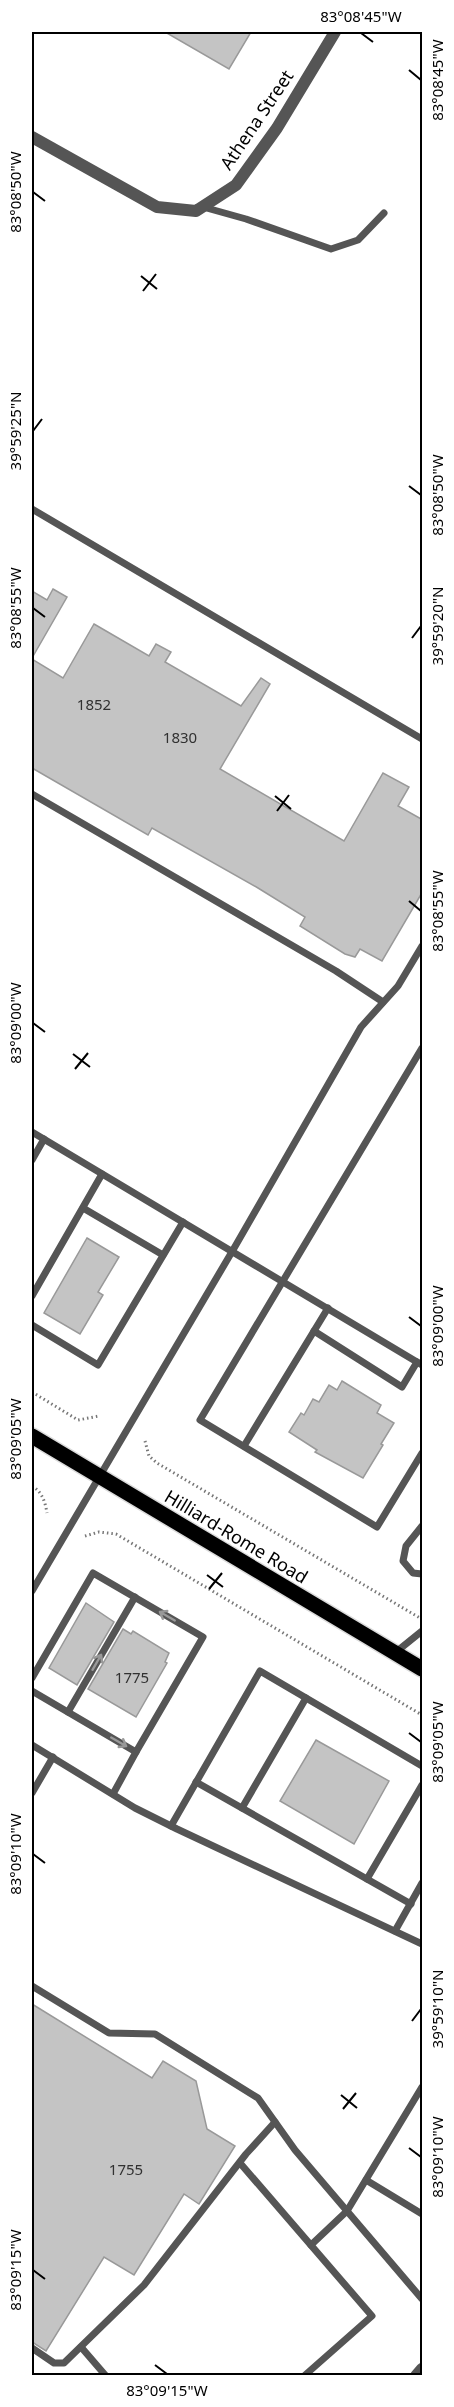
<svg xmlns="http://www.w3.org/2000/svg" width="454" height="2407" viewBox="0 0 454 2407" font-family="'Noto Sans',sans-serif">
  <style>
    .building { fill: #c4c4c4; stroke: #999; stroke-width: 1.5 }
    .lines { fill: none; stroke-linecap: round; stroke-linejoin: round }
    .primary-casing { stroke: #dbdbdb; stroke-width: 18 }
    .path { stroke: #777; stroke-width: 3; stroke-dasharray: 1.5 3; stroke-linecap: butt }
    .lane { stroke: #555; stroke-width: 7 }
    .street { stroke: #555; stroke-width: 12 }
    .primary { stroke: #000; stroke-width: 15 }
    .oneway { stroke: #999 }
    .ticks { fill: none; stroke: #000; stroke-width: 2 }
    .labels { text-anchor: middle; stroke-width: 6; stroke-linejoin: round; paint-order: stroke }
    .number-label { font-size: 15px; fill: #313131 }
    .street-label { font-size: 18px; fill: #000; stroke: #fff }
    .neatline { fill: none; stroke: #000; stroke-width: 2 }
    .ticks-label { font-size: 15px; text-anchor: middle; fill: #000 }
  </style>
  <rect width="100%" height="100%" fill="#fff"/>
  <!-- building -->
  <g class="building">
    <polygon points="165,32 251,32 229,69"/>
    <polygon points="53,589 67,597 32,658 32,591 47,600"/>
    <polygon points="94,624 149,656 156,644 171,652 165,662 241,706 261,678 270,684 220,769 344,841 383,773 409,787 398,806 423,820 423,891 382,961 360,949 355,957 345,954 300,926 305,917 258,888 152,828 148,835 32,768 32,659 63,678"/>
    <polygon points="87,1238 119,1257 98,1292 103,1295 80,1334 44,1313"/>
    <polygon points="342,1381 381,1405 377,1413 394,1423 381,1444 383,1445 363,1478 315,1452 317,1450 289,1432 301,1413 304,1415 313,1399 319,1402 329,1385 337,1390"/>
    <polygon points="86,1603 114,1622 77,1685 49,1668"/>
    <polygon points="123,1629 131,1634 133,1631 169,1653 165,1662 167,1663 136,1717 88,1689"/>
    <polygon points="316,1740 389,1781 354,1844 280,1801"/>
    <polygon points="32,2004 152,2078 163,2061 196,2081 207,2129 235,2146 199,2204 184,2194 134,2275 104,2257 46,2351 32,2342"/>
  </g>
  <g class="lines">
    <!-- primary casing -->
    <g class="primary-casing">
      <polyline id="primary" points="32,1436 422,1669"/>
    </g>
    <!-- path -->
    <g class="path">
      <polyline points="32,1392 78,1420 99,1416"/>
      <polyline points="145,1441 149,1456 157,1463 420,1618"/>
      <path d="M32 1486C42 1492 45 1501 47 1513"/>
      <polyline points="85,1536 99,1532 116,1534 422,1715"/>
    </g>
    <!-- lane -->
    <g class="lane">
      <polyline points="203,207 246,219 331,249 358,240 384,213"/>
      <polyline points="32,509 422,739"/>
      <polyline points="32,794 336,971 383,1002"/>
      <polyline points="422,1048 200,1420 377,1527 422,1453"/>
      <polyline points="32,1132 422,1365"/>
      <polyline points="32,1160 44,1139"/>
      <polyline points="83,1208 163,1255"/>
      <polyline points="32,1296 102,1174"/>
      <polyline points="32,1325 98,1365 183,1222"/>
      <polyline points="314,1331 402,1387 417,1362"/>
      <polyline points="244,1446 328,1308"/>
      <polyline points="422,1526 406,1546 403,1561 413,1573 422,1574"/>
      <polyline points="32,1591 233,1250 361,1027 398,986 422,946"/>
      <polyline points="396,1652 422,1631"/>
      <polyline points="32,1678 93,1573 203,1637 136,1752 32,1691"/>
      <polyline points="68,1712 135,1597"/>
      <polyline points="32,1745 135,1808 177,1829 422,1944"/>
      <polyline points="196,1782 411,1904"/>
      <polyline points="32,1793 53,1757"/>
      <polyline points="113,1794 136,1752"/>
      <polyline points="242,1808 306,1698"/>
      <polyline points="171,1826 260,1671 422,1766"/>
      <polyline points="367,1879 422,1785"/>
      <polyline points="395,1931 422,1883"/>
      <polyline points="32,1986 109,2033 155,2034 258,2098 295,2150 422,2299"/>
      <polyline points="240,2163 372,2316 304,2376"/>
      <polyline points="366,2180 422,2214"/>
      <polyline points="311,2245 347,2211 422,2087"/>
      <polyline points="81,2347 106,2376"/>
      <polyline points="32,2348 54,2363 64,2363 144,2285 246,2154 275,2122"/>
    </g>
    <!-- street -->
    <g class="street">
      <polyline points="32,137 157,207 196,211 236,185 277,128 335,32"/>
      <polyline points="416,2376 422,2369"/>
    </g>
    <!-- primary -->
    <use href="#primary" class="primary"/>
  </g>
  <!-- one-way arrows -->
  <defs><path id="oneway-shaft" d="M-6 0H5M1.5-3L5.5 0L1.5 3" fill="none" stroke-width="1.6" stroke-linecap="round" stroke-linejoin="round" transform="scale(1.5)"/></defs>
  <g class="oneway">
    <use href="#oneway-shaft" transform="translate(167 1616) rotate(-150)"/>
    <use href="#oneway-shaft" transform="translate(97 1662) rotate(-60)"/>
    <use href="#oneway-shaft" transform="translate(119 1742) rotate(30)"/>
  </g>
  <!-- ticks -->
  <path class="ticks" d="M361 33 373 42M409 70 421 80M33 192 45 201M141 276 157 289M143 291 156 274M33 431 42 419M409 486 421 495M33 608 45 617M412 638 421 626M275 796 291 809M277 811 289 795M409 901 421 911M33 1023 45 1032M73 1054 90 1067M75 1069 88 1053M409 1317 421 1326M33 1439 45 1448M207 1575 223 1587M209 1589 222 1573M409 1733 421 1742M33 1854 45 1863M412 2021 421 2009M341 2095 357 2108M343 2109 356 2093M409 2148 421 2157M33 2270 45 2279M155 2365 167 2374"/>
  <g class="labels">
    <!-- number labels -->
    <g class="number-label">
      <text x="94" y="710">1852</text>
      <text x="180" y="743">1830</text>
      <text x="132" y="1683">1775</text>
      <text x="126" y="2175">1755</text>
    </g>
    <!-- street labels -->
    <g class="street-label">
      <text transform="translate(257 120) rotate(-56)" y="6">Athena Street</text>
      <text transform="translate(236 1537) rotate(31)" y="6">Hilliard-Rome Road</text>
    </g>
  </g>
  <!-- border -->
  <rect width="454" height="2407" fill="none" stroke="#ffffff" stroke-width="66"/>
  <rect x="33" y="33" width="388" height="2341" class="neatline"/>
  <g class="ticks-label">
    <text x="361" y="22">83°08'45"W</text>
    <text transform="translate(438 80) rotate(-90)" y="5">83°08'45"W</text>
    <text transform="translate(16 192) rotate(-90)" y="5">83°08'50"W</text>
    <text transform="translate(16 431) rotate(-90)" y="5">39°59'25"N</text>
    <text transform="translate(438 495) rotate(-90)" y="5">83°08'50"W</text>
    <text transform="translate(16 608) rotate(-90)" y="5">83°08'55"W</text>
    <text transform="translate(438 626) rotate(-90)" y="5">39°59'20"N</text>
    <text transform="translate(438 911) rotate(-90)" y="5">83°08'55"W</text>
    <text transform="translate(16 1023) rotate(-90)" y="5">83°09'00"W</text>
    <text transform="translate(438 1326) rotate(-90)" y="5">83°09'00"W</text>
    <text transform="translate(16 1439) rotate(-90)" y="5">83°09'05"W</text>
    <text transform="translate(438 1742) rotate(-90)" y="5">83°09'05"W</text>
    <text transform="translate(16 1854) rotate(-90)" y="5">83°09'10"W</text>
    <text transform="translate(438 2009) rotate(-90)" y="5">39°59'10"N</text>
    <text transform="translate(438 2157) rotate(-90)" y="5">83°09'10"W</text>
    <text transform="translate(16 2270) rotate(-90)" y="5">83°09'15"W</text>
    <text x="167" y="2396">83°09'15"W</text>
  </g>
</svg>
